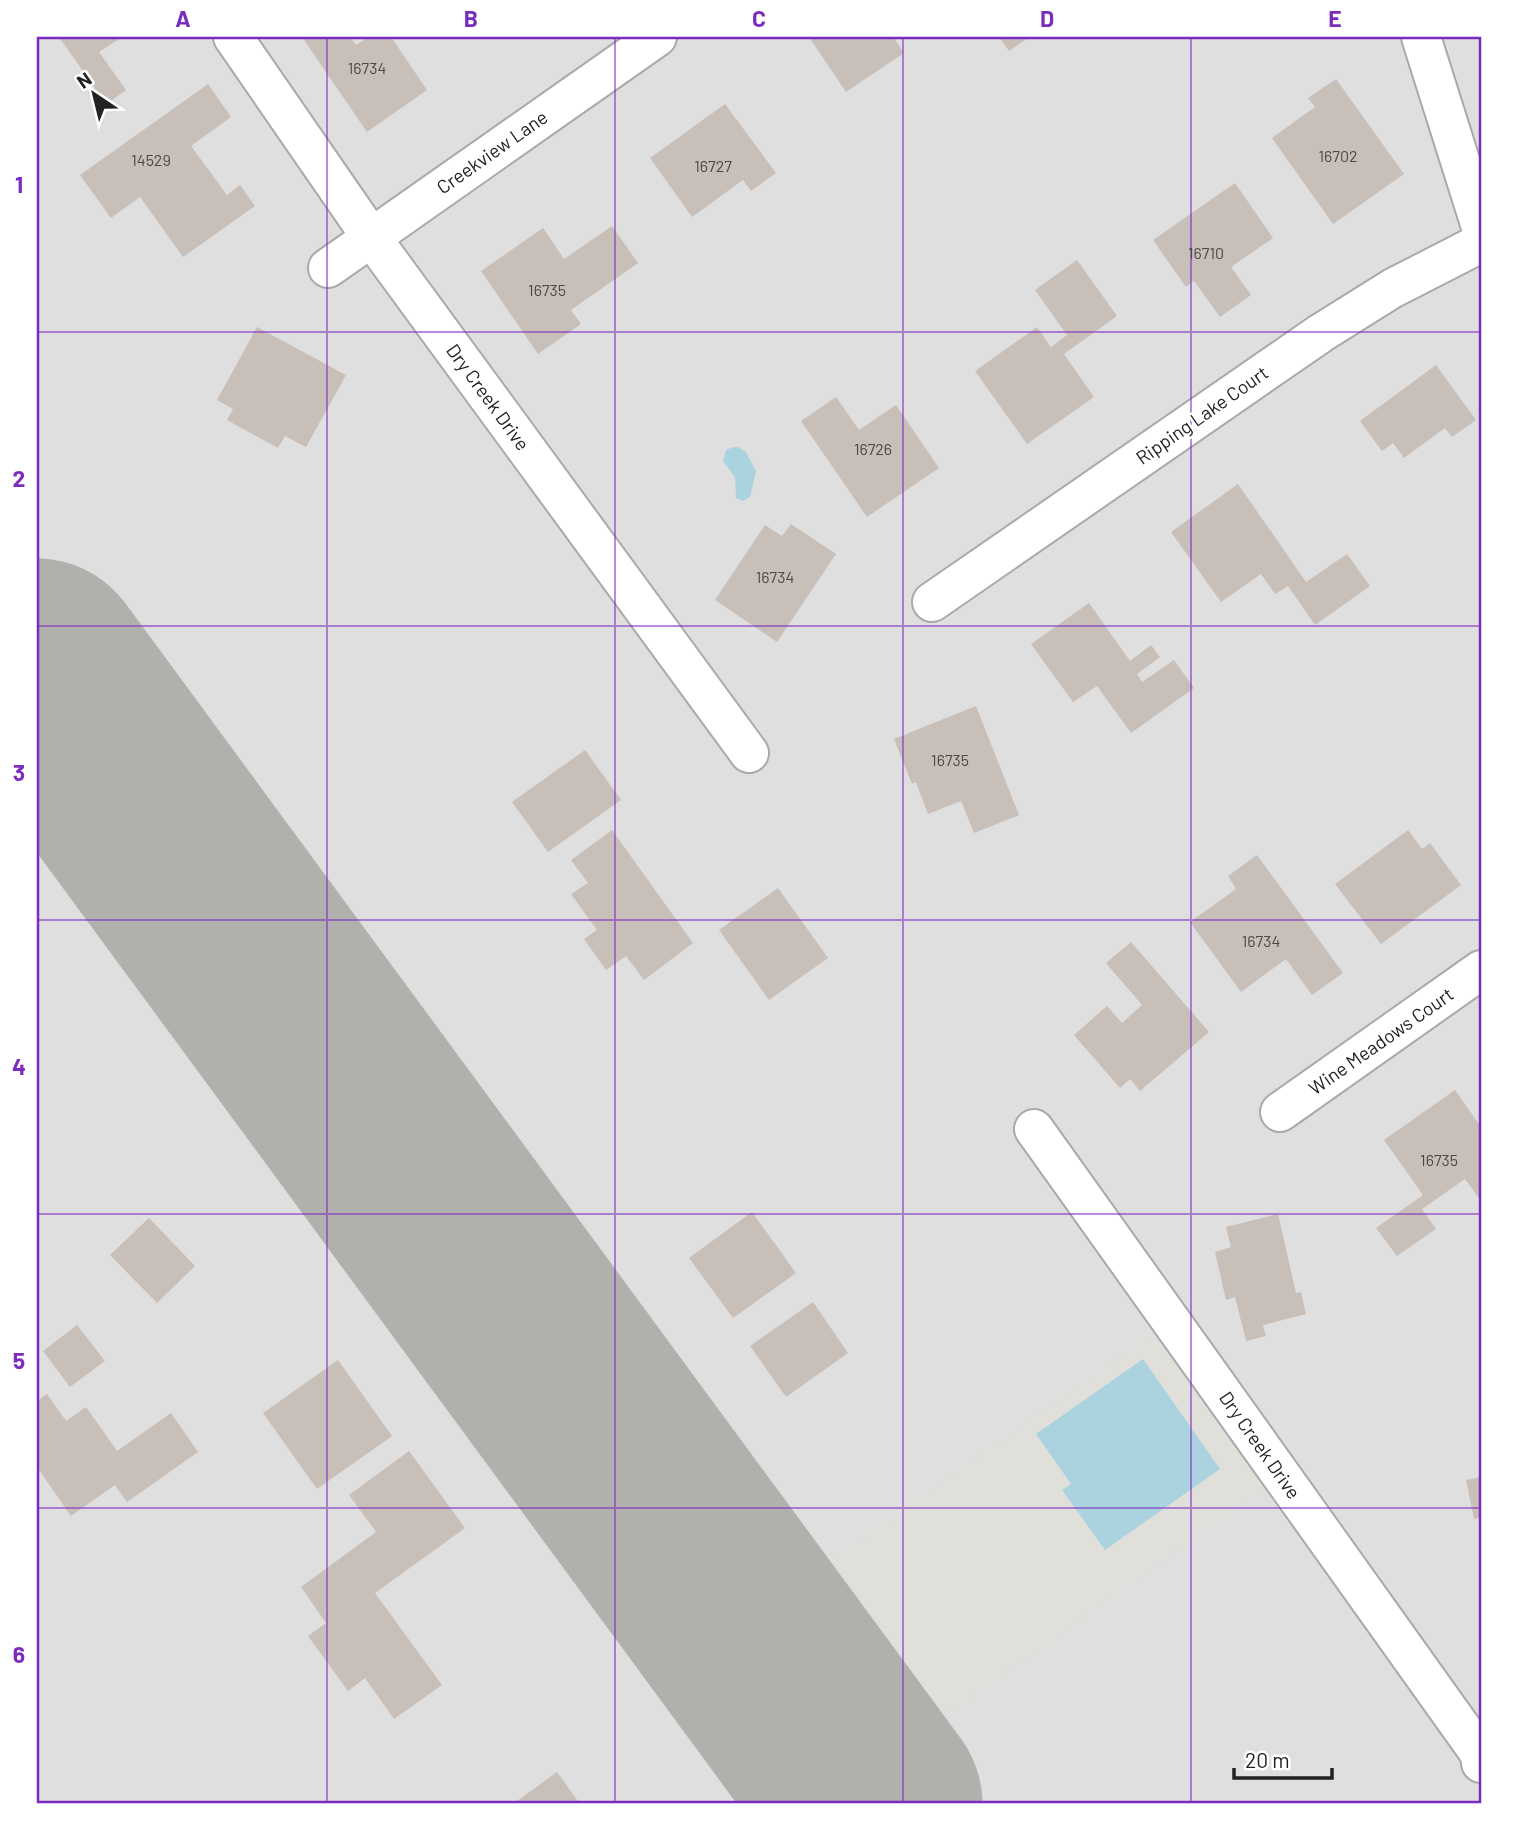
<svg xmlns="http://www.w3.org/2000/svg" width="1518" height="1841" viewBox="0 0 1518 1841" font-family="Barlow,sans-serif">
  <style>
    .residential { fill: #e0dfdf }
    .airport { fill: #e1dfda }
    .water { fill: #aad3df }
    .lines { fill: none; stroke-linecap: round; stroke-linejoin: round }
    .runway { stroke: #b1b0ac; stroke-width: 219 }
    .building { fill: #c7bfb8 }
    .minor-casing { stroke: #a9a9a9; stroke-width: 42 }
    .minor { stroke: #fff; stroke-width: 38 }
    .grid { fill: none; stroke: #7b2cbf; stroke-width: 2; stroke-opacity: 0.55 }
    .labels { text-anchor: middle; stroke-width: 5; stroke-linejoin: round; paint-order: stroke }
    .number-label { font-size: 16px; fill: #4b4948 }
    .street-label { font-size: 19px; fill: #222; stroke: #fff }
    .neatline { fill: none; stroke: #7b2cbf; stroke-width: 2.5 }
    .grid-label { font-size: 23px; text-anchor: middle; font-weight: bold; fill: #7b2cbf }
  </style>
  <rect width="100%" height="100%" fill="#f2efe9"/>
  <!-- residential -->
  <rect class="residential" x="37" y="37" width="1444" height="1767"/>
  <!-- airport -->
  <polygon class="airport" points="37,554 797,1587 1152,1334 1264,1488 910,1741 957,1804 804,1804 37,755"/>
  <!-- water -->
  <g class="water">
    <polygon points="733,447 738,447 746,452 756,471 750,497 743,501 736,498 735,477 723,461 726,450"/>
    <polygon points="1143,1359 1220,1469 1105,1550 1062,1490 1071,1484 1036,1434"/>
  </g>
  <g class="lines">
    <!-- runway -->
    <polyline class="runway" points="37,668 873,1804"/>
  </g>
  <!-- building -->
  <g class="building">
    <polygon points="59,37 122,37 99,52 126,90 100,109 88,93 95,88"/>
    <polygon points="302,37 350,37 356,45 369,37 391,37 427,90 367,132"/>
    <polygon points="809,37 893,37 904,53 846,92"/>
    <polygon points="999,37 1029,37 1009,51"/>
    <polygon points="1336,79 1404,174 1333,224 1272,138 1315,107 1308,98"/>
    <polygon points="208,84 231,117 191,146 227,195 240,185 255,206 183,257 140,197 111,218 80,175"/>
    <polygon points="725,104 776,173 751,191 743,180 692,217 650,158"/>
    <polygon points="1235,183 1273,238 1231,267 1251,295 1220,317 1194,281 1186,287 1153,240"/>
    <polygon points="612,226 638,263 571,310 581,324 538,354 481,271 543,228 564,259"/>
    <polygon points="1077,260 1117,316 1064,354 1094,397 1027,444 975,371 1037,327 1051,347 1067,335 1035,290"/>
    <polygon points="257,327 346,375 306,447 285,436 278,448 227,420 233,409 217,400"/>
    <polygon points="1436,365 1476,420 1452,437 1445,428 1404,458 1393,443 1382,451 1360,421"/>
    <polygon points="836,397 859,430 896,405 939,468 867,517 801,421"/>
    <polygon points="1238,484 1306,582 1347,554 1370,586 1315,625 1288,586 1275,594 1261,574 1221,602 1171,532"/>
    <polygon points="791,524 836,554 777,642 715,600 765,525 782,536"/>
    <polygon points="1089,603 1130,661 1151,645 1160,657 1137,674 1142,682 1174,660 1194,688 1131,733 1097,686 1073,702 1031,644"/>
    <polygon points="976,706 1019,815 974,833 961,801 928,814 916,782 912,784 894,739"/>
    <polygon points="585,750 621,800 548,852 512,802"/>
    <polygon points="612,830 693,943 644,980 626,956 606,970 584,939 597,930 571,894 588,883 571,860"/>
    <polygon points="1408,830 1422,849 1430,843 1461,885 1381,944 1335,884"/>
    <polygon points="1257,855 1343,973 1312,995 1286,959 1241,992 1190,922 1236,889 1228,876"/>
    <polygon points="778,888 828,958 769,1000 719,930"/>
    <polygon points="1131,942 1209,1032 1140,1091 1130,1079 1120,1088 1074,1035 1107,1006 1122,1023 1142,1005 1106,963"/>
    <polygon points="1455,1090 1481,1127 1481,1201 1465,1179 1422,1209 1436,1229 1397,1256 1376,1228 1423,1195 1384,1140"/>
    <polygon points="752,1212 796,1273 733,1318 689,1258"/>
    <polygon points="1278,1214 1296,1293 1301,1292 1306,1314 1263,1325 1266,1336 1246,1341 1235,1297 1226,1300 1215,1252 1231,1247 1226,1227"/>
    <polygon points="149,1218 195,1266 157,1303 110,1255"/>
    <polygon points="813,1302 848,1353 786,1397 750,1346"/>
    <polygon points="77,1325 105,1361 70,1387 43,1351"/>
    <polygon points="338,1360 392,1436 317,1489 263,1413"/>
    <polygon points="47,1394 66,1421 86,1407 117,1451 171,1413 198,1452 127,1502 115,1485 71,1516 37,1467 37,1401"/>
    <polygon points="409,1451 465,1528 375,1593 442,1685 394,1719 365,1678 348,1691 308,1636 326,1623 301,1587 376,1532 349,1495"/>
    <polygon points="1481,1477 1481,1517 1474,1519 1466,1480"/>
    <polygon points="557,1772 580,1804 513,1804"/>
  </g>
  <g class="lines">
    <!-- minor casing -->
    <g class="minor-casing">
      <g id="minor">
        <polyline points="233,37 371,237 749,753"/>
        <polyline points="1421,37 1481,227"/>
        <polyline points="328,268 657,37"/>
        <polyline points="932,602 1321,333 1393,288 1481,243"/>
        <polyline points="1280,1112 1481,970"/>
        <polyline points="1034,1129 1480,1754 1481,1763"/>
      </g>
    </g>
    <!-- minor -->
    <use href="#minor" class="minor"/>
  </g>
  <!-- grid -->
  <path class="grid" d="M327 37V1804M615 37V1804M903 37V1804M1191 37V1804M37 332H1481M37 626H1481M37 920H1481M37 1214H1481M37 1508H1481"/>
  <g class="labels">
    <!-- number labels -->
    <g class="number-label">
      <text x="367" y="74">16734</text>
      <text x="1338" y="162">16702</text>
      <text x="151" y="166">14529</text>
      <text x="713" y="172">16727</text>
      <text x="1206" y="259">16710</text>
      <text x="547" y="296">16735</text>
      <text x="873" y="455">16726</text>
      <text x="775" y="583">16734</text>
      <text x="950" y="766">16735</text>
      <text x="1261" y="947">16734</text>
      <text x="1439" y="1166">16735</text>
    </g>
    <!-- street labels -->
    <g class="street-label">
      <text transform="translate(492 152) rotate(-35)" y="7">Creekview Lane</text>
      <text transform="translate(488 397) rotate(54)" y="7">Dry Creek Drive</text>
      <text transform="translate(1202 415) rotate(-35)" y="7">Ripping Lake Court</text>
      <text transform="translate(1381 1041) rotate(-35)" y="7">Wine Meadows Court</text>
      <text transform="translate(1260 1445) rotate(55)" y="7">Dry Creek Drive</text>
    </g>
  </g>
  <!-- border -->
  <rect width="1518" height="1841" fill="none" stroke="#ffffff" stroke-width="77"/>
  <!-- north arrow -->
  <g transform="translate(94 94) rotate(325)" stroke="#ffffff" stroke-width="5" paint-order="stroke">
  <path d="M0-5L12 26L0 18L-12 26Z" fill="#222222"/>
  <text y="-10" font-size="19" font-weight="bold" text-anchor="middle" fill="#222222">N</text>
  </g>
  <!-- scale -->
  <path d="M1234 1768v10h98v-10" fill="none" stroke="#222222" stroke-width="3.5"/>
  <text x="1245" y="1768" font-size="21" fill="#222222" stroke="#ffffff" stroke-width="5" paint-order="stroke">20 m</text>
  <rect x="38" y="38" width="1442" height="1764" class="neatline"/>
  <g class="grid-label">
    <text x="183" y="27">A</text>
    <text x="471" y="27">B</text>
    <text x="759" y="27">C</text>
    <text x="1047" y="27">D</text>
    <text x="1335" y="27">E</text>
    <text x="19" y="193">1</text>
    <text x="19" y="487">2</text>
    <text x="19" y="781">3</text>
    <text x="19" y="1075">4</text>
    <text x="19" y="1369">5</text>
    <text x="19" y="1663">6</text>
  </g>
</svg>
